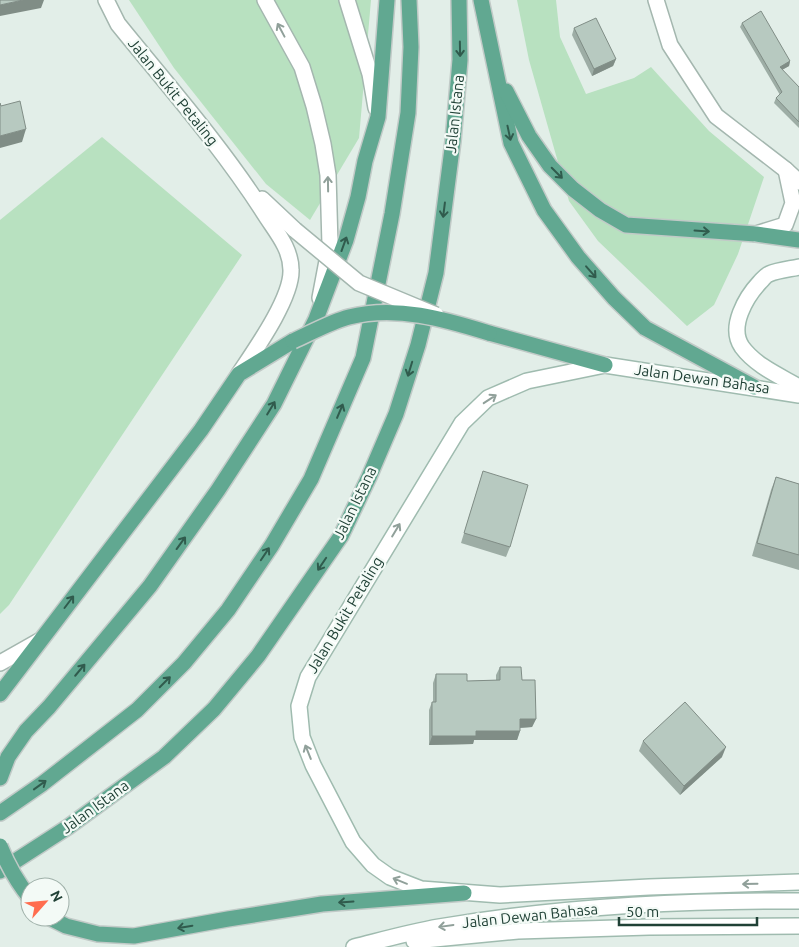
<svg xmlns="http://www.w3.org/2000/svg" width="799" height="947" viewBox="0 0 799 947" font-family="Ubuntu,sans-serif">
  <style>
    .green { fill: #b8e1c0 }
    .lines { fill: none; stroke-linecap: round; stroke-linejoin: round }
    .street-casing { stroke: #a4b7af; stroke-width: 18 }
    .secondary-casing { stroke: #9fbbaf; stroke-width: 18 }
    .primary-casing { stroke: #c1cac7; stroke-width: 18 }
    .street { stroke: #fff; stroke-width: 15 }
    .secondary { stroke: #fff; stroke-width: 15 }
    .primary { stroke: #61a891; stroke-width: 15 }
    .street-bridge-casing { stroke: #a4b7af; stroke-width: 18; stroke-linecap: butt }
    .primary-bridge-casing { stroke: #c1cac7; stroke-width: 18; stroke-linecap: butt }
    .street-bridge { stroke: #fff; stroke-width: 15 }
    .primary-bridge { stroke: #61a891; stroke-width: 15 }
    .wall { fill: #9dada5 }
    .shaded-wall { fill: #808d86 }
    .building { fill: #b7c9c0; stroke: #808d86 }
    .oneway { stroke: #90a09a }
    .oneway2 { stroke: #305b4d }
    .labels { text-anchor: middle; stroke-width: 4.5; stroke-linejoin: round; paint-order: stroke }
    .street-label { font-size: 15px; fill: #204136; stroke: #f3faf6 }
  </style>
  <rect width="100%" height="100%" fill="#e2eee8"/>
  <!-- green -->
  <g class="green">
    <polygon points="129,0 371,0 359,138 310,220 266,184 174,68"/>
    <polygon points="517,0 556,0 560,37 586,94 634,78 651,67 709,131 764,177 738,254 714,305 687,326 598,241 569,201 529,60"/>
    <polygon points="102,137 242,255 9,605 0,614 0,220"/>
  </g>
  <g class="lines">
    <!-- street casing -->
    <g class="street-casing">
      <g id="street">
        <path d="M106 0 118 24C169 87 223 148 266 216 277 233 291 249 291 270 292 298 255 350 239 374"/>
        <polyline points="265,0 302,67 314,106 323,144 328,175 330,245 320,298"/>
        <polyline points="347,0 370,74 376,108"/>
        <polyline points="656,0 670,45 716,116 786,170 799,182"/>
        <polyline points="262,199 295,230"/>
        <polyline points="756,234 785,225 793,203 786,170"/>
        <polyline points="0,663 39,641"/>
      </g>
    </g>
    <!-- secondary casing -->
    <g class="secondary-casing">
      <g id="secondary">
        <path d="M799 267C790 269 778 270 769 274 766 275 763 279 760 282 746 297 728 327 742 347 756 366 780 376 799 387"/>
        <polyline points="799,395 605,365 527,381 488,398 462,423 308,677 299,706 302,737 313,765 353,842 373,865 390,877 421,889 500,895 649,887 799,882"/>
        <polyline points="414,941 518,931 649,927 799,926"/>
        <path d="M354 947C382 940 410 932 439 927 557 907 679 900 799 901"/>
      </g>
    </g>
    <!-- primary casing -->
    <g class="primary-casing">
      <g id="primary">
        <polyline points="481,0 511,143 544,210 578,257 614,298 645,328 754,387"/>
        <polyline points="506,91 529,136 550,166 573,189 600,210 626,225 756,234 799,240"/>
        <polyline points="489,333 605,365"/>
        <polyline points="0,694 201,430 239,374 293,341"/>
        <polyline points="0,778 8,757 26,731 49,707 150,586 218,490 274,404 316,319 346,240 358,197 365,161 378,117 387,0"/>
        <polyline points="0,813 42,784 137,710 184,663 228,610 272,545 311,479 363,358 392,214 408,113 411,47 409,0"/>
        <polyline points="0,871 68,827 164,757 214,709 258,656 341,536 369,477 396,414 418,345 436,273 453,141 460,60 459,0"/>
        <polyline points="48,917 66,926 98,934 134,936 228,919 322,904 464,893"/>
      </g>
    </g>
    <!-- street -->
    <use href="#street" class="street"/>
    <!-- secondary -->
    <use href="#secondary" class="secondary"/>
    <!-- primary -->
    <use href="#primary" class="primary"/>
    <!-- street-bridge casing -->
    <g class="street-bridge-casing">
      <polyline id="street-bridge" points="295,230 359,283 436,315"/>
    </g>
    <!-- primary-bridge casing -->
    <g class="primary-bridge-casing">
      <g id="primary-bridge">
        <path d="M293 341C311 333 330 322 349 317 396 305 444 319 489 333"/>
        <path d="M0 846C8 866 17 882 30 898"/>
      </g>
    </g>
    <!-- street-bridge -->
    <use href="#street-bridge" class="street-bridge"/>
    <!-- primary-bridge -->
    <use href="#primary-bridge" class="primary-bridge"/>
  </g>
  <!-- wall -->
  <g class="wall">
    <polygon points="742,23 790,61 789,66 782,70 799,87 799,128 774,103 776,98 780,95 740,27"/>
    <polygon points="574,28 616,59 613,66 592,76 572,35"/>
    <polygon points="483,471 510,547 506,557 461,543"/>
    <polygon points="776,477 799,484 799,570 752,556 771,490"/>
    <polygon points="500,667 522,680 536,719 532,727 520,728 520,731 517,740 474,740 473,744 429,745 429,710 432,702 433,702 433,683 436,674 467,681 496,680 496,675"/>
    <polygon points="643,741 722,757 680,795 639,751"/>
  </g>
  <!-- shaded-wall -->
  <g class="shaded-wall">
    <polygon points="23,0 44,0 41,8 0,16 0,5"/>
    <polygon points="616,59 613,66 592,76 594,69"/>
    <polygon points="790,61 789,66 778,72 780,67"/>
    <polygon points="26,129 22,142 0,148 0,136"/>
    <polygon points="520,719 536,719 532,727 517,728"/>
    <polygon points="476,731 520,731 517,740 474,740 473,744 429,745 432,736"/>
    <polygon points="726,747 722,757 680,795 684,786"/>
  </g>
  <!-- building -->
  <g class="building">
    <polygon points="0,0 23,0 0,5"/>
    <polygon points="761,11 790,61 780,67 799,87 799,122 776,98 782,92 742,23"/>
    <polygon points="596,18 616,59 594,69 574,28"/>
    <polygon points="20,101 26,129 0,136 0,103 1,106"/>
    <polygon points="483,471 528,485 510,547 464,533"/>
    <polygon points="776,477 799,484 799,555 757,543"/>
    <polygon points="500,667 521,667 522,680 535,680 536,719 520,719 520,731 476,731 476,736 432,736 432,702 436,702 436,674 467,674 467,681 500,680"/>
    <polygon points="685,702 726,747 684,786 643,741"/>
  </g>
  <!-- one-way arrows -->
  <defs><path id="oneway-shaft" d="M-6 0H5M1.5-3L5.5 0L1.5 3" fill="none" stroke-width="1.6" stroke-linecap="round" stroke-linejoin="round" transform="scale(1.25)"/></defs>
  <g class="oneway">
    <use href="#oneway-shaft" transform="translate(281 30) rotate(-118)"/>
    <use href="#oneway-shaft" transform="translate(328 184) rotate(-91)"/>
    <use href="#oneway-shaft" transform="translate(490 399) rotate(-33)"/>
    <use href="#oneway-shaft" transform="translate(396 530) rotate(-59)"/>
    <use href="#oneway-shaft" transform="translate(308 752) rotate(-112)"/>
    <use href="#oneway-shaft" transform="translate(400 881) rotate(-158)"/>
    <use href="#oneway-shaft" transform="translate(750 884) rotate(179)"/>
    <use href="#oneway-shaft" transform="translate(446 926) rotate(172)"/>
  </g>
  <g class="oneway2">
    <use href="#oneway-shaft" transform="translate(460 49) rotate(89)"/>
    <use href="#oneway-shaft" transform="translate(509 133) rotate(78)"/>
    <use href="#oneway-shaft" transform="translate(557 173) rotate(45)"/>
    <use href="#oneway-shaft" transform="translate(444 210) rotate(97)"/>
    <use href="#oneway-shaft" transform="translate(702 231) rotate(4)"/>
    <use href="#oneway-shaft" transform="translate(344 244) rotate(-70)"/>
    <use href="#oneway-shaft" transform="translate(591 272) rotate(49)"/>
    <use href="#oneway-shaft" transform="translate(410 369) rotate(107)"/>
    <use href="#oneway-shaft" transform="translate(271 408) rotate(-59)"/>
    <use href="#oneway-shaft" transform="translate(340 411) rotate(-67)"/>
    <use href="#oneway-shaft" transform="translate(181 543) rotate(-54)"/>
    <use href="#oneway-shaft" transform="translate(265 554) rotate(-56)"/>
    <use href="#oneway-shaft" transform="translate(322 564) rotate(124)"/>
    <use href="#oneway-shaft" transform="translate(69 602) rotate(-53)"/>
    <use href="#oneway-shaft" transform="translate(80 670) rotate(-50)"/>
    <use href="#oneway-shaft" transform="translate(165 682) rotate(-45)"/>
    <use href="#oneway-shaft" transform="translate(40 785) rotate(-36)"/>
    <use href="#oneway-shaft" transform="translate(346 902) rotate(176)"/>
    <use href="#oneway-shaft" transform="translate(185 927) rotate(170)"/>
  </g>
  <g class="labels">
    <!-- street labels -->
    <g class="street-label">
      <text transform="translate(173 92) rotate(51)" y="5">Jalan Bukit Petaling</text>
      <text transform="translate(455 114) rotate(-84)" y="5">Jalan Istana</text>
      <text transform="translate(702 379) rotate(8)" y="5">Jalan Dewan Bahasa</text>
      <text transform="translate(355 503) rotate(-64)" y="5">Jalan Istana</text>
      <text transform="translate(345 615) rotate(-59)" y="5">Jalan Bukit Petaling</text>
      <text transform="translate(95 807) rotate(-36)" y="5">Jalan Istana</text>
      <text transform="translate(530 916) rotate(-6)" y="5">Jalan Dewan Bahasa</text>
    </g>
  </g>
  <!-- north arrow -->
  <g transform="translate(45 902) rotate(63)"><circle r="24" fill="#f3faf6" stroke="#9fb0a9"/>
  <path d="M0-4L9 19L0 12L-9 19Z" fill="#ff6d4f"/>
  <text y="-8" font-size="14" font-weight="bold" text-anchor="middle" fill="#204136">N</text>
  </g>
  <!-- scale -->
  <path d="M619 917v8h138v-8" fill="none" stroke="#204136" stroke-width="2.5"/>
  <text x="626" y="917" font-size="15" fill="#204136" stroke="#f3faf6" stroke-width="4" paint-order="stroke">50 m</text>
</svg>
